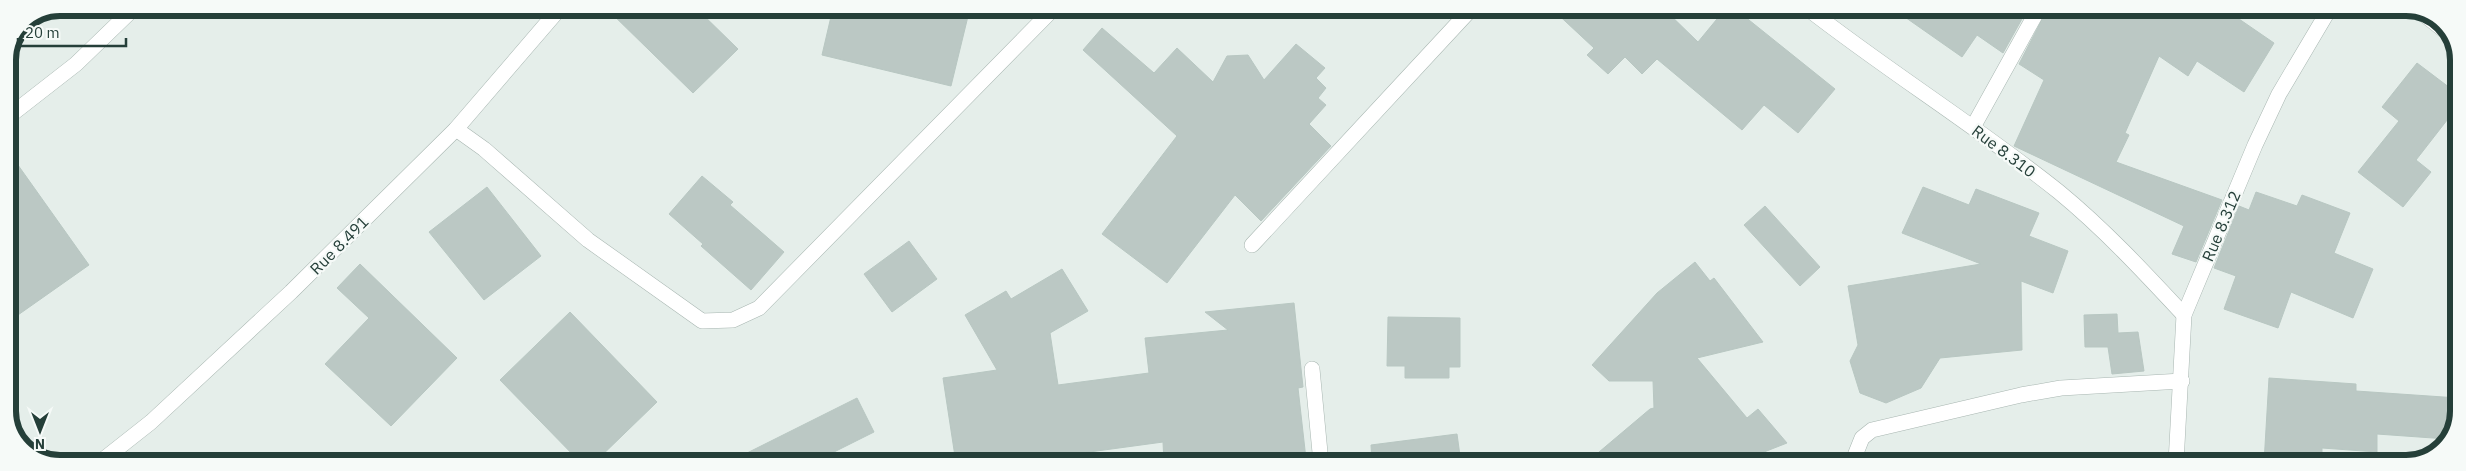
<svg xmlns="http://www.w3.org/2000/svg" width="2466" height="471" viewBox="0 0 2466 471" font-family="'IBM Plex Sans',sans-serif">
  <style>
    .building { fill: #bbc8c4; stroke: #b8c7c2 }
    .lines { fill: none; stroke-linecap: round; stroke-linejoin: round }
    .minor-casing { stroke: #a8b6b1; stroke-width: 16 }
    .minor { stroke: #fff; stroke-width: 15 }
    .labels { text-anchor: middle; stroke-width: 4.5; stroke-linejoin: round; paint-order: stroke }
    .street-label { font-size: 16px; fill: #253f39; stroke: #f6faf8 }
    .rim { fill: none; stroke: #253f39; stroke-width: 6 }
  </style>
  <rect width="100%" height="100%" fill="#e5eeea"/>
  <!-- building -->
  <g class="building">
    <polygon points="606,8 696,8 738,49 693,93"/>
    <polygon points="833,8 970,8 951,86 822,55"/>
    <polygon points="1551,8 1663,8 1698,42 1726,8 1734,8 1835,89 1798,133 1764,105 1742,130 1657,59 1642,74 1625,57 1608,74 1587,55 1594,48"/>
    <polygon points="1892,8 2028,8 2003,53 1977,35 1962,57"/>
    <polygon points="2048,8 2223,8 2274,43 2244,92 2197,61 2188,76 2159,56 2125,133 2129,135 2116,162 2222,200 2196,262 2172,254 2184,226 2014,146 2044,80 2019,64"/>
    <polygon points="1102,28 1154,73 1177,48 1213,82 1227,56 1248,55 1264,80 1296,44 1325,68 1316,78 1326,88 1318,98 1326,105 1309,124 1331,146 1261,221 1235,195 1167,283 1102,234 1177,136 1083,50"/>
    <polygon points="2417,63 2458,94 2458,106 2416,160 2431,172 2403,207 2358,172 2399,121 2382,107"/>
    <polygon points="8,151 89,265 8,322"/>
    <polygon points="702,176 733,202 730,205 784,252 751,290 701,246 703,244 669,214"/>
    <polygon points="487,187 541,256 484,300 429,232"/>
    <polygon points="1923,187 1969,205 1976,189 2039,213 2029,236 2068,251 2053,293 2021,281 2022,350 1940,358 1921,388 1886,403 1860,393 1850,361 1858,345 1848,286 1981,264 1902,233"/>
    <polygon points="2256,192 2297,206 2302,195 2350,213 2334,253 2373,269 2353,318 2291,292 2278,328 2224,309 2236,276 2214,268 2239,206 2249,210"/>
    <polygon points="1765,206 1820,267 1800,286 1744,225"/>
    <polygon points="909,241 937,279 892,312 864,274"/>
    <polygon points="1695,262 1710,281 1714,278 1763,342 1697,358 1747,418 1758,409 1787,443 1736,463 1586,463 1650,409 1654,408 1653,381 1609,381 1592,365 1657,293"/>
    <polygon points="360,264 457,358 391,426 325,364 369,318 337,288"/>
    <polygon points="1062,269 1088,311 1050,333 1058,385 1149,373 1145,338 1228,330 1205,312 1294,303 1303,387 1298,388 1306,459 1269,463 1164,463 1163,442 1082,453 1083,463 956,463 943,378 997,370 965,315 1006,291 1011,299"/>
    <polygon points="570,312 657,402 594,463 581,463 500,380"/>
    <polygon points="2117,314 2118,333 2138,332 2144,371 2112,374 2108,347 2085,347 2084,315"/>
    <polygon points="1388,317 1460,318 1460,367 1449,367 1449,378 1405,378 1405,366 1387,366"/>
    <polygon points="2269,378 2356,384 2356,391 2458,398 2458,421 2447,439 2377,434 2377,452 2322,448 2322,463 2264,463"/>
    <polygon points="857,398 874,432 812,463 808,456 732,463 731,461"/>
    <polygon points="1457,434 1461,463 1372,463 1371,445"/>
  </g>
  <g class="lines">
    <!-- minor casing -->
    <g class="minor-casing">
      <g id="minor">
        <path d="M1807 8C1889 72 1978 127 2059 192 2104 229 2144 272 2184 315"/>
        <polyline points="2417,9 2449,34"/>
        <polyline points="8,117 76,64 134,8"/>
        <polyline points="1973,127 2039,8"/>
        <polyline points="456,129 484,149 588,240 702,321 733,320 759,308 1054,8"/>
        <polyline points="1252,245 1472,8"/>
        <polyline points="1312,369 1321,463"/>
        <polyline points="99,463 151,422 291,292 456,129 560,8"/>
        <polyline points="1852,463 1862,438 1872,430 2021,395 2061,388 2182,381"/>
        <polyline points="2176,463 2184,315 2255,145 2279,94 2330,8"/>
      </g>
    </g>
    <!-- minor -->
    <use href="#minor" class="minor"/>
  </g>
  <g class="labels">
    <!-- street labels -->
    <g class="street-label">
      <text transform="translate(2004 151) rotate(37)" y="6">Rue 8.310</text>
      <text transform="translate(2221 226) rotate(-67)" y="6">Rue 8.312</text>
      <text transform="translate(339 245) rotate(-45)" y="6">Rue 8.491</text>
    </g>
  </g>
  <!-- crop -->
  <path d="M0 0H2466V471H0ZM60 16H2406A44 44 0 0 1 2450 60V411A44 44 0 0 1 2406 455H60A44 44 0 0 1 16 411V60A44 44 0 0 1 60 16Z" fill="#f6faf8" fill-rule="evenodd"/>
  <path class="rim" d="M60 16H2406A44 44 0 0 1 2450 60V411A44 44 0 0 1 2406 455H60A44 44 0 0 1 16 411V60A44 44 0 0 1 60 16Z"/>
  <!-- north arrow -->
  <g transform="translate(40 431) rotate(180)" stroke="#f6faf8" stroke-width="4" paint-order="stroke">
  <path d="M0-4L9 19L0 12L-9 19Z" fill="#253f39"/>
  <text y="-8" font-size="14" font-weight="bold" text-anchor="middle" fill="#253f39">N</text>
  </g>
  <!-- scale -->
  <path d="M18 38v8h108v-8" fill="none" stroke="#253f39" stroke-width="2.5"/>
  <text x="25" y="38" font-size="15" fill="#253f39" stroke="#f6faf8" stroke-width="4" paint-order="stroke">20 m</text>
</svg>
